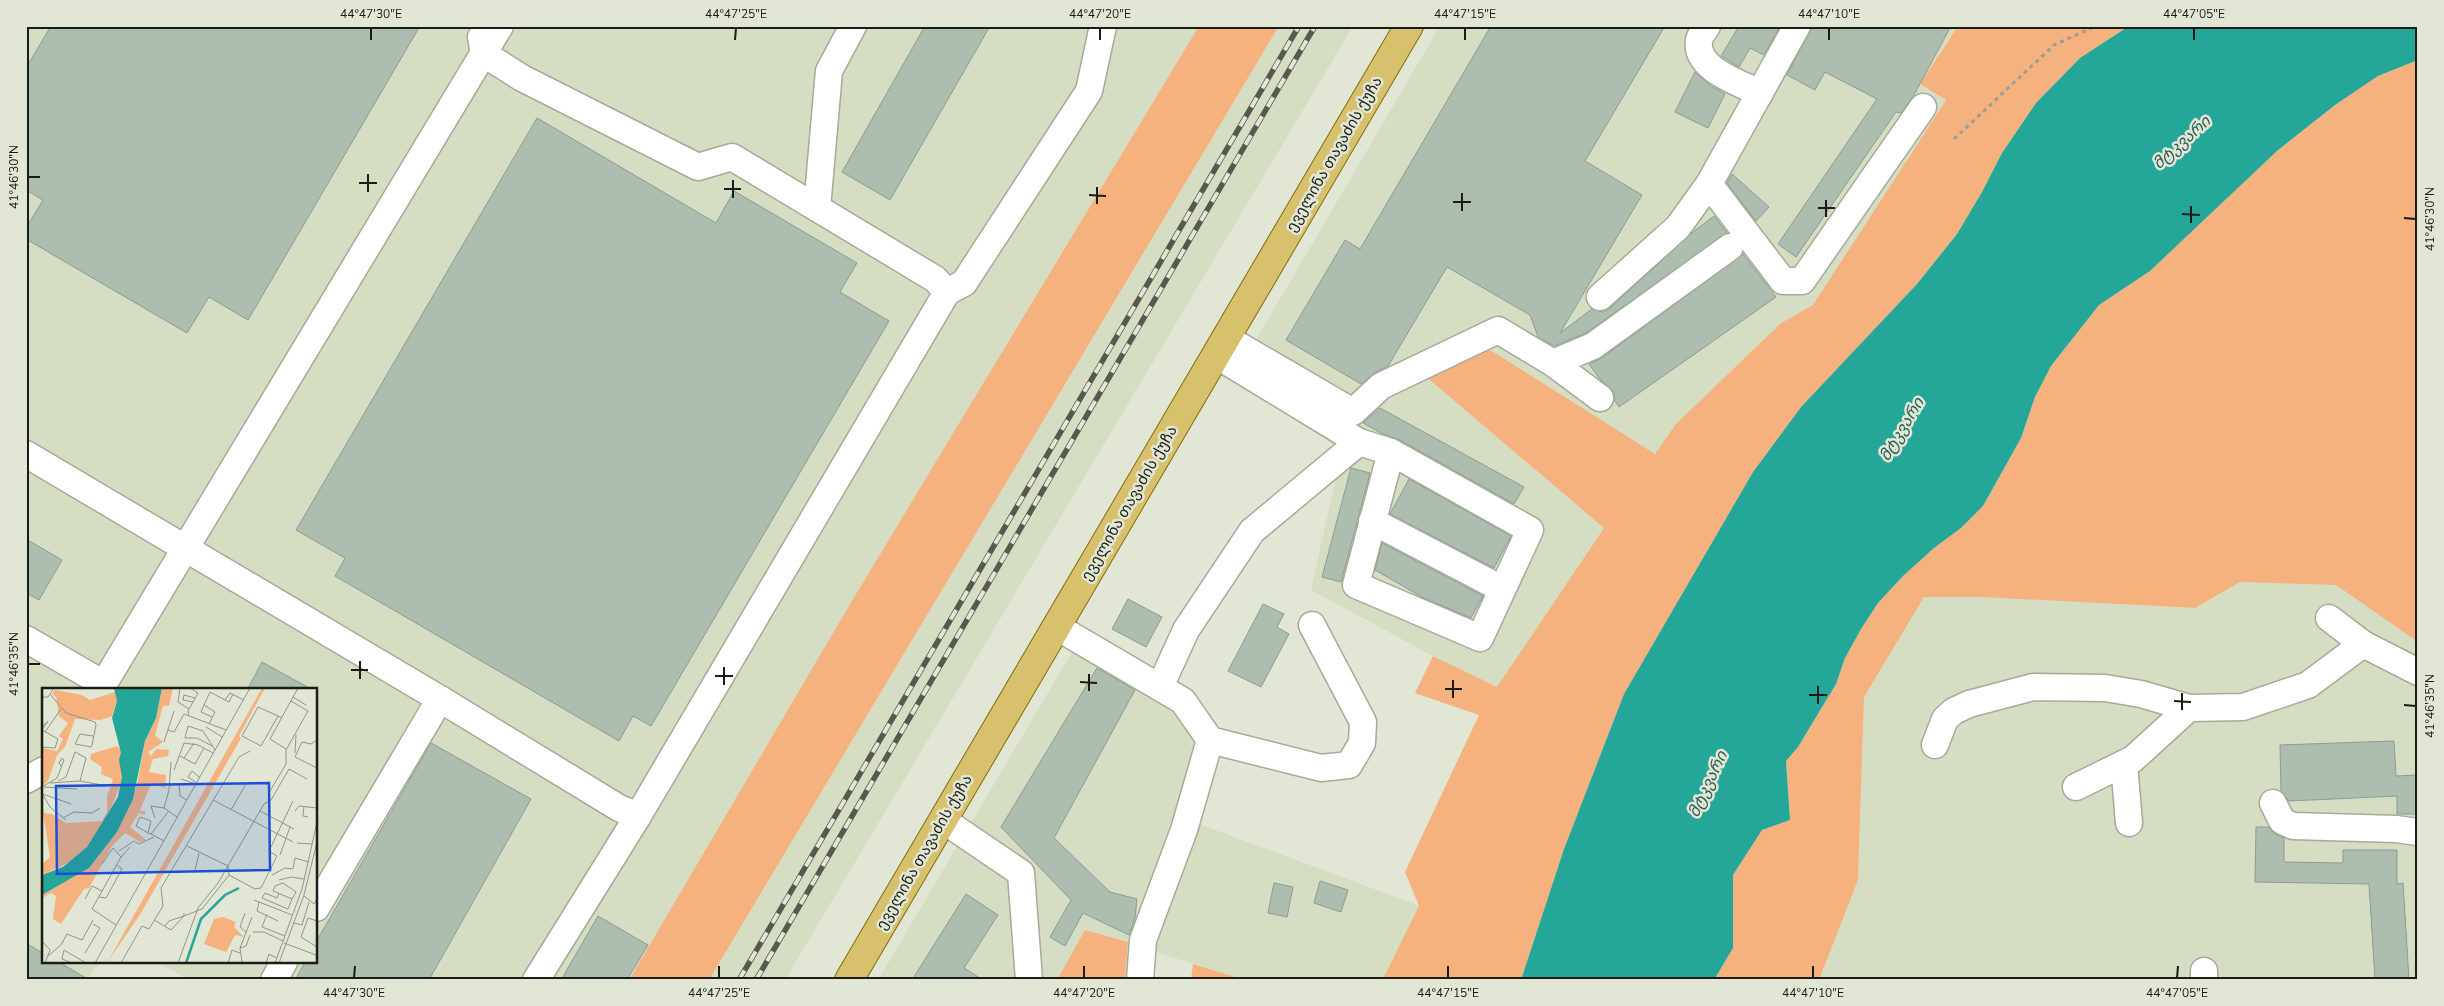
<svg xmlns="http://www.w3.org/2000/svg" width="2444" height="1006" viewBox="0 0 2444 1006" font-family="'Nunito Sans','Noto Sans Georgian',sans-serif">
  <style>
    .built { fill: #d5ddc3 }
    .green { fill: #f5b27f }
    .water { fill: #24a699 }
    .building { fill: #adbeb1; stroke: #8c9c90 }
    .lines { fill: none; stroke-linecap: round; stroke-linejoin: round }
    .minor-casing { stroke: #a5ab99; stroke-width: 29 }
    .major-casing { stroke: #856c0e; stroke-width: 30 }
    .path { stroke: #9b9f91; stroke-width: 3; stroke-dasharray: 4 4; stroke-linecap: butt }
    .minor { stroke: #fff; stroke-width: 26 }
    .major { stroke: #d8c16c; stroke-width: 28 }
    .rail-casing { stroke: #56594e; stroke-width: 5.5 }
    .rail { stroke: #e1e7d4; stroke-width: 4; stroke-dasharray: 11; stroke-linecap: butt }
    .ticks { fill: none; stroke: #1a1c15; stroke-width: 2 }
    .labels { text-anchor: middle; stroke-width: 5; stroke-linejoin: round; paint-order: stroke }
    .street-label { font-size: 15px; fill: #1a1c15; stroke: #e1e7d4 }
    .water-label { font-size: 16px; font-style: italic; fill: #295b55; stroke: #e1e7d4 }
    .inset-river { fill: none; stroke: #24a699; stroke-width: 2.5 }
    .inset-road { fill: none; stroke: #919688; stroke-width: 1 }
    .view { fill: #1d4ed8; fill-opacity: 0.15; stroke: #1d4ed8; stroke-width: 2.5 }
    .inset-edge { fill: none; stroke: #1a1c15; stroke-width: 2.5 }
    .neatline { fill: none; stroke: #1a1c15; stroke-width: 2 }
    .ticks-label { font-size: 12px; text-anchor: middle; fill: #1a1c15 }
  </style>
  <rect width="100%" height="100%" fill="#e1e7d4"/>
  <!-- built -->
  <g class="built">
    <polygon points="26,26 1199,26 853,599 629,980 188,980 158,962 316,962 316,690 44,690 44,962 99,962 87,980 26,980"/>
    <polygon points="1279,26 1353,26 785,980 709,980"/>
    <polygon points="1440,26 1958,26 1920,84 1946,100 1813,306 1781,323 1676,424 1655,455 1487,348 1418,370 1604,528 1497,688 1433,656 1311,590 1342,450 1233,379"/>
    <polygon points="2240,582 2336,585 2418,642 2418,980 1819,980 1858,880 1864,697 1924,596 1982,597 2195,608"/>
    <polygon points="1084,632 1192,697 1220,755 1199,824 1420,906 1386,973 1380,980 1245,980 1085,930 1057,980 878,980"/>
  </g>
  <!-- green -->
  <g class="green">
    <polygon points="1199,26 1279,26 709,980 629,980 853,599"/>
    <polygon points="1958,26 2129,26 2080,58 2036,103 2002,153 1982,192 1957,234 1917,284 1801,407 1753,472 1624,694 1564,849 1521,980 1380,980 1386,973 1419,906 1405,872 1479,715 1415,693 1433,656 1497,687 1604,528 1417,369 1487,348 1655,454 1676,424 1781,323 1813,305 1946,100 1920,84"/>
    <polygon points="2418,60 2418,642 2336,585 2240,582 2195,608 1982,597 1924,597 1864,697 1858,880 1819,980 1714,980 1733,948 1733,875 1762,830 1790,820 1786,761 1798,747 1836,684 1845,658 1861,629 1878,603 1903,576 1934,548 1961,528 1983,506 2021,438 2035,397 2051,366 2099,305 2150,271 2277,151 2335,105 2378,76"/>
    <polygon points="1085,930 1128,942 1125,980 1057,980"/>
    <polygon points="1193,964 1245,980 1191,980"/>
  </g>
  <!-- water -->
  <polygon class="water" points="2129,26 2418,26 2418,60 2378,76 2335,105 2277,151 2150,271 2099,305 2051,366 2035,397 2021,438 1983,506 1961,528 1934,548 1903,576 1878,603 1861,629 1845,658 1836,684 1798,747 1786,761 1790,820 1762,830 1733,875 1733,948 1714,980 1521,980 1564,849 1624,694 1753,472 1801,407 1917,284 1957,234 1982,192 2002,153 2036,103 2080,58"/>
  <!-- building -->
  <g class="building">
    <polygon points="51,26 420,26 248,320 209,297 187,333 26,239 26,228 43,200 26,190 26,68"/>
    <polygon points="925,26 990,26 890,200 842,172"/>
    <polygon points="1491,26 1665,26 1585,161 1642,195 1560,333 1592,309 1603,312 1610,308 1693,232 1714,216 1727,233 1586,333 1554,346 1538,337 1530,315 1447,267 1388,366 1374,373 1361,384 1286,340 1345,240 1360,249"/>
    <polygon points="1739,26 1780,26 1764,55 1750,48 1739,67 1721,56"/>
    <polygon points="1812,26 1951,26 1914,95 1901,113 1896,112 1796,257 1778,244 1877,99 1825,72 1815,90 1787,75"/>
    <polygon points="1695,72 1711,86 1725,94 1708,128 1675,112"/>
    <polygon points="537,118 716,223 734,191 857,263 840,292 889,321 651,726 633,716 619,741 335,576 345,558 296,530"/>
    <polygon points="1732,174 1769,207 1756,221 1727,183"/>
    <polygon points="1743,254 1776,297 1619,407 1615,401 1614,392 1599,378 1589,364 1602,358"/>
    <polygon points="1380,408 1524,487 1514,504 1398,439 1381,433 1363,423"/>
    <polygon points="1351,468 1370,473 1341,582 1322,577"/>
    <polygon points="1409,479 1511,536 1494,568 1390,514"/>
    <polygon points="26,539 62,560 39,600 26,593"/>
    <polygon points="1382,543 1483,596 1471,618 1422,597 1375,570"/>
    <polygon points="1128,599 1162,617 1146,647 1112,629"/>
    <polygon points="1263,604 1284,614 1277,627 1289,634 1261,687 1228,671"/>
    <polygon points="262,662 313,690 247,690"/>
    <polygon points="1097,668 1135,690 1054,838 1110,892 1137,899 1135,918 1129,935 1083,913 1065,946 1050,937 1071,900 1001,827"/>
    <polygon points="2394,741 2396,776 2418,775 2418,814 2397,814 2397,796 2289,801 2281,791 2280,745"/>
    <polygon points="431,743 531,799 429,980 295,980 305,962 316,962 316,942"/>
    <polygon points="2256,827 2268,827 2275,834 2284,838 2284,862 2343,863 2343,850 2397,850 2397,884 2403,883 2409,980 2375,980 2369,884 2255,882"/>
    <polygon points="1320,881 1348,890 1341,912 1314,903"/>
    <polygon points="1274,883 1293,887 1287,917 1268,913"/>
    <polygon points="966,894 998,915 964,968 983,980 912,980"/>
    <polygon points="598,916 648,945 627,980 561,980"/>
    <polygon points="26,943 44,954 44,962 59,962 89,980 26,980"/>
  </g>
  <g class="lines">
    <!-- minor casing -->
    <g class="minor-casing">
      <g id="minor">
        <path d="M1707 26C1705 30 1700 35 1699 40 1694 69 1740 83 1760 93"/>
        <polyline points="481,37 484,54 522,78 698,167 732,157 935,279 947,292"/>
        <polyline points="1709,184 1783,281 1802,281 1923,107"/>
        <polyline points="817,208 829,71 853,26"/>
        <polyline points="1600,297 1678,227 1709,184 1797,26"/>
        <polyline points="1226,338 1353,412 1381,386 1498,330 1553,363 1593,346 1730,247"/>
        <polyline points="1216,355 1359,442 1391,452 1530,530 1480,638 1356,585 1391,452"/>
        <polyline points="1553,363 1600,398"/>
        <polyline points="26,454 440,699 619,808 638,816"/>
        <polyline points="1372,521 1502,589"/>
        <polyline points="2329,618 2363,644 2418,672"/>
        <polyline points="1057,627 1183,701 1210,740 1321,768 1349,765 1362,743 1363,722 1312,625"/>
        <polyline points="26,639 104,684"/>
        <polyline points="1160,687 1186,630 1252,531 1359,442"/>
        <polyline points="100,690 500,26"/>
        <polyline points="1935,745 1945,719 1954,711 1969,704 2033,687 2105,688 2141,694 2189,708 2243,707 2308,685 2363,644"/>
        <polyline points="2124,764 2129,823"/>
        <polyline points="26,780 44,770"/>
        <polyline points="2076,787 2133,759 2189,708"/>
        <polyline points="2273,803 2282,821 2293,826 2396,829 2418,832"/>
        <polyline points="943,820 1021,873 1029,980"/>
        <polyline points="316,908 440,699"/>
        <polyline points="274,980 284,962"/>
        <polyline points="536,980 638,816 947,292 964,283 1089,91 1103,26"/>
        <polyline points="1140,980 1143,940 1184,830 1210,740"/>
        <polyline points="2204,980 2204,971"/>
      </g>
    </g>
    <!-- major casing -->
    <g class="major-casing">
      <polyline id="major" points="849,980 1409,26"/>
    </g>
    <!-- path -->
    <polyline class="path" points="1954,139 2054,45 2096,26"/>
    <!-- minor -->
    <use href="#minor" class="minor"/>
    <!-- major -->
    <use href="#major" class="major"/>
    <!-- rail casing -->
    <g class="rail-casing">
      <g id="rail">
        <polyline points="739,980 1299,26"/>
        <polyline points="756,980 1315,26"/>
      </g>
    </g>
    <!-- rail -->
    <use href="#rail" class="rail"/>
  </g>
  <!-- ticks -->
  <path class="ticks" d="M371 40V28M735 40 736 28M1100 40V28M1465 40V28M1829 40V28M2194 40V28M28 177H40M359 183H377M724 189H741M368 192V174M1089 195 1106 196M733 198V180M1453 202H1471M1097 204V187M1818 208H1835M1462 211V193M2182 214 2200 215M1826 217V200M2404 218 2416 219M2191 223V206M28 664H40M351 670H368M715 676H733M360 679V661M1080 682 1097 683M724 685V667M1445 689H1462M1089 691V674M1809 695H1827M1453 698V680M2174 701 2191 702M1818 704V686M2404 705 2416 706M2182 710V693M354 978 355 966M719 978V966M1084 978V966M1448 978V966M1813 978V966M2177 978 2178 966"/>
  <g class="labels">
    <!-- street labels -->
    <g class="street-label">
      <text transform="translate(1334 154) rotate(-60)" y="5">ეველინა თავაძის ქუჩა</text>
      <text transform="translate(1129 503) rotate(-60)" y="5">ეველინა თავაძის ქუჩა</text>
      <text transform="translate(924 852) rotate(-60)" y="5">ეველინა თავაძის ქუჩა</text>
    </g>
    <!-- water labels -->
    <g class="water-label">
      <text transform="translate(2181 142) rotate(-42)" y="6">მტკვარი</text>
      <text transform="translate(1901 429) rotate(-59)" y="6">მტკვარი</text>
      <text transform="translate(1707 784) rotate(-65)" y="6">მტკვარი</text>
    </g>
  </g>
  <!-- overview -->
  <g transform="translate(42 688)">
    <rect width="275" height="275" fill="#e1e7d4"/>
    <path d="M120 0H131L127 18H121L113 47 121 54 106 64 109 68 114 61 127 62 126 68 111 71 107 84 124 87 123 100 109 96 98 122 104 124 102 127 97 125 88 139 104 152 98 154 83 145 70 158 47 200 42 201 19 236 11 231 14 208 9 205 0 210V207L47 180 75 144 95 98 103 53 114 30ZM220 0H223L197 48 199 50 99 225 65 275ZM13 2 40 7 48 12 73 4 75 13 70 28 59 32 33 31 23 59 15 67 6 93 0 98V60L15 63 21 51 17 48 26 35 17 28 14 9 10 6ZM75 58 79 63 80 93 65 130 45 159 30 173 0 187V176L8 169 0 118 2 125 10 126 24 135 60 133 65 124V108L71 91 59 86 60 79 48 71 49 66ZM181 229 194 234 192 239 202 249 193 247 184 264 162 256 172 231Z" fill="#f5b27f"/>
    <path d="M72 0H120L114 30 103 53 91 111 75 144 47 180 0 207V187L21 179 45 159 76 109 80 89 77 72 79 65 70 30 75 13Z" fill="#24a699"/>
    <path class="inset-river" d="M144 275 159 231 183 207 197 200"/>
    <path class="inset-road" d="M138 0 136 14 147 21M8 6 24 25 53 34 54 37 50 57 49 59 33 56 38 46 51 48M0 9H6L12 0M251 9 264 17M183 12 188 5 202 12M151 14 141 12 142 7 153 10M162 17 159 24 170 29M147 27 146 23 156 5 148 0M236 28 216 19 200 48 219 58 236 28 240 30M167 36 173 24 162 17 168 4 187 14 191 6M0 39 6 33 0 42M164 39 180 49M0 42 16 51 13 60 0 59M126 42 132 44 142 26 184 42M3 44 19 21M122 54 132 23M170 58 155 50H143L146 38 161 43 173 62M244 61 228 51 256 0M253 65 254 47M138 68 153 76 162 60M253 69 260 54 269 56 275 52M253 69 275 80M142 70 152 55M132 82 142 55 156 57 171 65M139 91 154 96M16 93 24 89 33 64 44 70 38 93M8 95 38 93 60 97M155 95 146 89 150 83 157 89M137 96 138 108 145 112M0 99 15 90 22 72 20 70 17 75 19 78M2 99 35 101M228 103 244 76V62L266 23 249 13M1 106 29 116M1 107 8 119 24 132M171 112 251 154M262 118 261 128 266 129M122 120 127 102 129 74M189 122 204 96M218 123 252 141M253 123 257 118 275 120M21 130 32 124 50 125 58 120M113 130 109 118 122 120 135 129M106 145 109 133 98 129 94 138 106 145 109 146 122 153M109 146 126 124M255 155 270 156M145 158 186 178 187 187M77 163 92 153 97 156 112 149M238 167 248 139M60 176 71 160 79 169M153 183 157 165M230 187 243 180 251 181 253 170 267 174M237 192 249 189 262 191M237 205 235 210 223 205 220 210 246 221 250 211 231 203 233 198 241 195 254 204 250 211M262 208 272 216 275 211M57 209 64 210 80 181 75 177M43 211 50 198 60 203M212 212 250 227M217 214 215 223 236 233M203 225 198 239 204 244M225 226 220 239 243 248M112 232 129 242 142 228 160 221 187 187 213 201 219 200 235 168 227 163 251 113M275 233 266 230 259 249 275 259M252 235 260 237 267 214M74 237 50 221 79 169 88 159M123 238 127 233 142 228V225M211 244H222L241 253M0 253 8 262 3 275M242 255 274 267M198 260 204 258 208 247M43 265 58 240 51 236M6 268 19 257 25 246 40 252 51 232M200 274 198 260 210 229M30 275 20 271 22 262 44 275M53 275 208 0M79 275 100 238 107 241 121 218 119 200 197 69 208 63M136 275 156 220 176 195 222 116 229 112 247 81 265 91M186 275 190 262 198 265M224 275 227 266 235 270M233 275 260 201 275 134M237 275 262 207 275 154"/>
    <path class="view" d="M227 95 228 182 15 186 14 98Z"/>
    <rect width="275" height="275" class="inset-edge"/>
  </g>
  <!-- border -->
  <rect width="2444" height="1006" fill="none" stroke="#e1e7d4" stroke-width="55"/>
  <rect x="28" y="28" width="2388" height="950" class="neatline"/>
  <g class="ticks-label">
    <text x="371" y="18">44°47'30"E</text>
    <text x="736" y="18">44°47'25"E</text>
    <text x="1100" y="18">44°47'20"E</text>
    <text x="1465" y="18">44°47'15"E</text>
    <text x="1829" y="18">44°47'10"E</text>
    <text x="2194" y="18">44°47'05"E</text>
    <text transform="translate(14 177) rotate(-90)" y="4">41°46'30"N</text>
    <text transform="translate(2430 219) rotate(-90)" y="4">41°46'30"N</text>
    <text transform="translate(14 664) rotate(-90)" y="4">41°46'35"N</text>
    <text transform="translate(2430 706) rotate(-90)" y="4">41°46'35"N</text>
    <text x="354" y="997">44°47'30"E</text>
    <text x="719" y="997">44°47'25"E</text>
    <text x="1084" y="997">44°47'20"E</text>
    <text x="1448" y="997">44°47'15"E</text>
    <text x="1813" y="997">44°47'10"E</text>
    <text x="2177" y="997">44°47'05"E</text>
  </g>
</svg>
